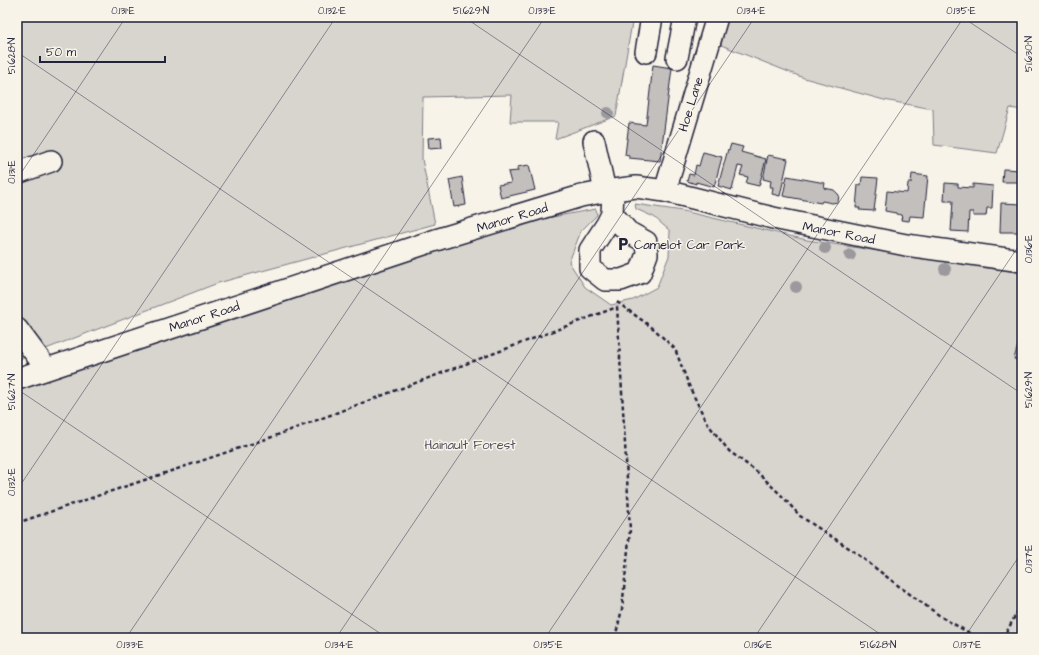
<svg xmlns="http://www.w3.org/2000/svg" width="1039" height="655" viewBox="0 0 1039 655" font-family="'Architects Daughter',sans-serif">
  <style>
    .green { fill: #d8d5cf; stroke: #7d7c85 }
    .building { fill: #c2bfbd; stroke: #22223b }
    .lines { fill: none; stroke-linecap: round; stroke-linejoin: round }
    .minor-casing { stroke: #22223b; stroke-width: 24 }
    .path { stroke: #22223b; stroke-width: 2.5; stroke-dasharray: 4 3; stroke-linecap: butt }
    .minor { stroke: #f7f3e8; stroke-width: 21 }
    .tree { fill: #9b999d }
    .ticks { fill: none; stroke: #22223b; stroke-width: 1; stroke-opacity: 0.45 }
    .labels { text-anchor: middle; stroke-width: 3; stroke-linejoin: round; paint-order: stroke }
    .street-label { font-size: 13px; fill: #22223b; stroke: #f7f3e8 }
    .poi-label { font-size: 13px; fill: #22223b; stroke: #f7f3e8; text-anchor: start }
    .park-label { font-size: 13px; fill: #504f60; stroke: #f7f3e8 }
    .neatline { fill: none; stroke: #22223b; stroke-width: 1.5 }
    .ticks-label { font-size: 10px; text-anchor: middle; fill: #22223b }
  </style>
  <rect width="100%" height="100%" fill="#f7f3e8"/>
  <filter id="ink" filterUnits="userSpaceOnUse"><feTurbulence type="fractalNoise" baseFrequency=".025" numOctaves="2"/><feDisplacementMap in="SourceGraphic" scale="8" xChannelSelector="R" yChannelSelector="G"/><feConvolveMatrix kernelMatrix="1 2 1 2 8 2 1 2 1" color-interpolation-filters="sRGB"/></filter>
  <g filter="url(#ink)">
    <!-- green -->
    <g class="green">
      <polygon points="17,17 633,17 616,116 555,139 558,122 510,122 512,95 423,97 422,159 435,224 218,283 17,360"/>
      <polygon points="728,17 1022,17 1022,110 1010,108 997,153 934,145 933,109 884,100 804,78 721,45"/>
      <polygon points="635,204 683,211 807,240 1022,273 1022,638 17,638 17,388 525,222 596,209 597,215 581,231 569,262 585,287 611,305 633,300 657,287 669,256 670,231 654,217 636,209"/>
    </g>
    <!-- building -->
    <g class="building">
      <polygon points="653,65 672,68 660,161 629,158 629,156 625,155 629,123 646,125"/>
      <polygon points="441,137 442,148 429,149 428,138"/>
      <polygon points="731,144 743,147 741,152 766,159 759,186 746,183 748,177 740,175 743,167 738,166 732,190 718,186 728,149 729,150"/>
      <polygon points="703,152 722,157 714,187 696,182 696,184 687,181 689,174 694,175 696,165 699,166"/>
      <polygon points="768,155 788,159 780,196 772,194 773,187 770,187 771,181 763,179"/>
      <polygon points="529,165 535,190 501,198 498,185 511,183 508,172 518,171 517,167"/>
      <polygon points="1003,169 1022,170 1022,182 1002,182"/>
      <polygon points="912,174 928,176 924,217 910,216 909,221 901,220 902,215 896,214 896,213 885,211 887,191 907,193 908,183 911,183"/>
      <polygon points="787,176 825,183 824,188 834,190 839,195 838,202 832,203 822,201 821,203 783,196"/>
      <polygon points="462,177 466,205 454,207 449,180"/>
      <polygon points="862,177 878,178 874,211 859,210 860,208 856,208 858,185 861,185"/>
      <polygon points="945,183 958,184 958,187 973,188 973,184 993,186 992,208 987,208 986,216 973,216 973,212 969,212 968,232 951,231 953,201 944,201"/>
      <polygon points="1001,203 1022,204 1022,232 1000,232"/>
      <polygon points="1022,331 1022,361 1014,359"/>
    </g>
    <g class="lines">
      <!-- minor casing -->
      <g class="minor-casing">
        <g id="minor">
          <polyline points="646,52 652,17"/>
          <polyline points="677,58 685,17"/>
          <polyline points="594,141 605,191"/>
          <polyline points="17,173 51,161"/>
          <polyline points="665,191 717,17"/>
          <polyline points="612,214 607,224 590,250 590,268 605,280 621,280 640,273 647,254 646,242 628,232 612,214 613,190"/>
          <polyline points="17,329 46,368"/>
          <polyline points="17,379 439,239 581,196 613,190 636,187 665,191 773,218 906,245 1022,261"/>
        </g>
      </g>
      <!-- path -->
      <g class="path">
        <polyline points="617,302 654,329 675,349 690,388 707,423 729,451 756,471 782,496 800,516 852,550 900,587 943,618 973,635 991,636 1006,633 1022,603"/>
        <polyline points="17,523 272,437 617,307"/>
        <polyline points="615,638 622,609 630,530 617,306"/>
        <polyline points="1006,638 1006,633"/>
      </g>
      <!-- minor -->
      <use href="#minor" class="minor"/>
    </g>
    <!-- trees -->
    <g class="tree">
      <circle cx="608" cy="113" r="6"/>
      <circle cx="825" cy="248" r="6"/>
      <circle cx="850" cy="255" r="6"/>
      <circle cx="945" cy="269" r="6"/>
      <circle cx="796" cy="287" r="6"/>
    </g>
  </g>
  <!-- ticks -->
  <path class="ticks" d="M464 17 1022 394M962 17 1022 57M17 52 886 638M17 179 126 17M17 389 387 638M17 490 336 17M126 638 545 17M336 638 755 17M545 638 964 17M754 638 1022 241M964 638 1022 552"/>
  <!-- icons -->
  <defs>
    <g id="parking-bare" transform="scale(1.08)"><path d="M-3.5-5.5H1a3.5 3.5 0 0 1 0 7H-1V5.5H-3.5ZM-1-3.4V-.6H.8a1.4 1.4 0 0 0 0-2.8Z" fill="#22223b" stroke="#f7f3e8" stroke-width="2.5" paint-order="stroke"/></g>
  </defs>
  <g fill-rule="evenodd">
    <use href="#parking-bare" x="623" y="244"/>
  </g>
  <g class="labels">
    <!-- street labels -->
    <g class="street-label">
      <text transform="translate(690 104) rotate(-73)" y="5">Hoe Lane</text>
      <text transform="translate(512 217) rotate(-17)" y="5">Manor Road</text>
      <text transform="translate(839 232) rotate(11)" y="5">Manor Road</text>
      <text transform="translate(204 316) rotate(-18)" y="5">Manor Road</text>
    </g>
    <!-- poi labels -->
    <g class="poi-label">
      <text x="634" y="249">Camelot Car Park</text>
    </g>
    <!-- park labels -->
    <g class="park-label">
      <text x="470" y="449">Hainault Forest</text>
    </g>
  </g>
  <!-- margin -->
  <rect width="1039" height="655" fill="none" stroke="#f7f3e8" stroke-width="44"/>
  <!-- scale -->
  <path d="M40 56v6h125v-6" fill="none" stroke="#22223b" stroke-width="2"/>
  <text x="46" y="56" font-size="12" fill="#22223b" stroke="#f7f3e8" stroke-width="3" paint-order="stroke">50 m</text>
  <rect x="22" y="22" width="995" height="611" class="neatline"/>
  <g class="ticks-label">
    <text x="123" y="14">0.131°E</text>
    <text x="332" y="14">0.132°E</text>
    <text x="471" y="14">51.629°N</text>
    <text x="542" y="14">0.133°E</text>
    <text x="751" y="14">0.134°E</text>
    <text x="961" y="14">0.135°E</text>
    <text transform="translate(1028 54) rotate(-90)" y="4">51.630°N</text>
    <text transform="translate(11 56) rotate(-90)" y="4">51.628°N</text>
    <text transform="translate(11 172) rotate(-90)" y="4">0.131°E</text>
    <text transform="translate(1028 249) rotate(-90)" y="4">0.136°E</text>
    <text transform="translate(1028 390) rotate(-90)" y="4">51.629°N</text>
    <text transform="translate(11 392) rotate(-90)" y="4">51.627°N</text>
    <text transform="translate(11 482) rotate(-90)" y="4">0.132°E</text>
    <text transform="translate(1028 559) rotate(-90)" y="4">0.137°E</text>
    <text x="130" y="648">0.133°E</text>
    <text x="339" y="648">0.134°E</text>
    <text x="548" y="648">0.135°E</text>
    <text x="758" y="648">0.136°E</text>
    <text x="878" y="648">51.628°N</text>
    <text x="967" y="648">0.137°E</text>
  </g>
</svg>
